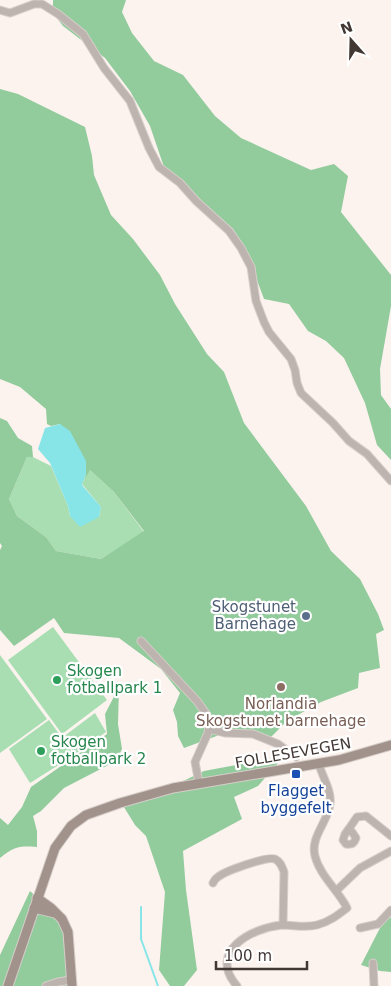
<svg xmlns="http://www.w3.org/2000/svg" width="391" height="986" viewBox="0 0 391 986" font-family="'DejaVu Sans',sans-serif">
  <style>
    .green { fill: #a8deb1 }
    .forest { fill: #92cb9c }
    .water { fill: #88e5e7 }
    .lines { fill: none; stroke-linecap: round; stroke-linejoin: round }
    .stream { stroke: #88e5e7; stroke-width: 2 }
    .street-casing { stroke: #d7ceca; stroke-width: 9 }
    .secondary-casing { stroke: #d7ceca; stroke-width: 11 }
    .street { stroke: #bdb3af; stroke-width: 7 }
    .secondary { stroke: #a1938c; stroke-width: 9 }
    .service-dot { fill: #5c6f8a; stroke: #fff; stroke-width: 2 }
    .leisure-dot { fill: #2e9e5b; stroke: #fff; stroke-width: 2 }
    .education-dot { fill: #8d6e63; stroke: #fff; stroke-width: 2 }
    .transit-dot { fill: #1a4fb4; stroke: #fff; stroke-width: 2 }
    .labels { text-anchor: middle; stroke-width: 4.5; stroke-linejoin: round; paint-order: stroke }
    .service-label { font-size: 15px; fill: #4e5e75; stroke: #fff; text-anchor: end }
    .leisure-label { font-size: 15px; fill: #27864d; stroke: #fff; text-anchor: start }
    .education-label { font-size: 15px; fill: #785e54; stroke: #fff }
    .street-label { font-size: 15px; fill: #413834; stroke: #fff }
    .transit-label { font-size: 15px; fill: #164399; stroke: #fff }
  </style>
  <rect width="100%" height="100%" fill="#fcf3ef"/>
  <!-- green -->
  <g class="green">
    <polygon points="27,457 33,457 51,466 68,506 70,516 99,517 101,507 82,484 89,469 114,492 144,532 101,559 56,551 46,537 17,516 9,499"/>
    <polygon points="53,627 107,700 62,734 8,660"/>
    <polygon points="0,655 47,719 0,753"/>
    <polygon points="95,713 106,732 75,754 63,737"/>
    <polygon points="49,720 73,753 57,766 30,783 9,749"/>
  </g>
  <!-- forest -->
  <g class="forest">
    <polygon points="53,0 126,0 122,12 132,33 154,61 183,75 215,116 241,138 311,170 334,164 348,176 341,212 391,275 391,306 380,369 381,395 391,409 391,460 377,445 365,403 344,358 326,341 308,331 289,304 264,299 245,248 233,229 164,167 150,126 130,91 105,58 63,26 53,13"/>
    <polygon points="0,89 18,94 85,127 92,156 94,175 111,215 133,239 160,275 175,304 207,354 224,372 244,423 306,506 331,551 360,579 378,614 384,630 376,634 380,668 359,673 358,688 321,702 287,721 268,740 251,735 222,734 184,748 178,736 177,722 173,710 180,693 161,669 119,638 64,633 54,618 14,646 0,630 0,550 2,546 0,543 0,418 7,421 18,438 32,446 33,457 27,457 9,499 17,516 46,537 56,551 101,559 144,531 114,492 90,470 84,480 86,474 60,424 51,426 47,424 46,409 20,387 0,379"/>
    <path d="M119 687 118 724 122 749 116 761 64 788 41 811 33 816 37 831V847C19 846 15 846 0 858V818L8 825 22 807 31 787 107 734 105 714Z"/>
    <polygon points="284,756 258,786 234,797 242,819 183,851 186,890 197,970 184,986 170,986 159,970 165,892 146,836 135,825 119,799 146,799 204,771"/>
    <polygon points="30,891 68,927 73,986 0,986 0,955"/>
    <polygon points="391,917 391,972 380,971 361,965 382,924"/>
  </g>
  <!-- water -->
  <polygon class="water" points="60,424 70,431 86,461 86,474 82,485 101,507 99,517 80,527 70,516 68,506 50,463 38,449 45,428"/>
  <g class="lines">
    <!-- stream -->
    <polyline class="stream" points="141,907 141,939 158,986"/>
    <!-- street casing -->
    <g class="street-casing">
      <g id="street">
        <polyline points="0,10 10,13 34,4 42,4 58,14 83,34 104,68 130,101 149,148 159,167 180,183 196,201 229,231 241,248 251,267 256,301 264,322 269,332 291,359 295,370 297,383 301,393 333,423 349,441 367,454 391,481"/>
        <polyline points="141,641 197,701 207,715 209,724 208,733 195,762 199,783"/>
        <polyline points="209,729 225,733 253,734 278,744 296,757"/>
        <polyline points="348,830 357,817 366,816 391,836"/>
        <path d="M348 830 352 832 356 838C354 844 351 845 346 844L343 840 345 834Z"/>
        <path d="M213 883C214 881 216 878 218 877 225 871 267 856 275 859 281 862 282 867 284 872L283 925"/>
        <polyline points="336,891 360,868 391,851"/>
        <polyline points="360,928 378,924 391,910"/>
        <polyline points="373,963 374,986"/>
        <polyline points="46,986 58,982 71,980"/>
        <path d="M237 986C207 952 251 928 282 925 294 925 305 928 317 925 329 922 338 915 347 908 338 890 320 876 315 856 310 837 328 822 330 804 332 790 322 777 319 764"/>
      </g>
    </g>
    <!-- secondary casing -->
    <g class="secondary-casing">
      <g id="secondary">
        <polyline points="37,898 51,908 62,919 68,932 72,986"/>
        <polyline points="34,908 55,913"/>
        <polyline points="8,986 55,848 71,826 86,815 120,803 173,788 339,760 391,745"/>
      </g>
    </g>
    <!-- street -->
    <use href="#street" class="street"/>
    <!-- secondary -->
    <use href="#secondary" class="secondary"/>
  </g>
  <!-- markers -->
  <circle class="service-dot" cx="306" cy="616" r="5"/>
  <g class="leisure-dot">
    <circle cx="57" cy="680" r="5"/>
    <circle cx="41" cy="751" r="5"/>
  </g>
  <circle class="education-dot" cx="281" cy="687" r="5"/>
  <rect class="transit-dot" x="291" y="769" width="10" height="10" rx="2.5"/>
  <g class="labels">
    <!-- service labels -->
    <g class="service-label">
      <text x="296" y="612">Skogstunet<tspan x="296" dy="17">Barnehage</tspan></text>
    </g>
    <!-- leisure labels -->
    <g class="leisure-label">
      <text x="67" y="676">Skogen<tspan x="67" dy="17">fotballpark 1</tspan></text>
      <text x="51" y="747">Skogen<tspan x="51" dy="17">fotballpark 2</tspan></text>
    </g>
    <!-- education labels -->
    <g class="education-label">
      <text x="281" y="709">Norlandia<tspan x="281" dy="17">Skogstunet barnehage</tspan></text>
    </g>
    <!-- street labels -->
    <g class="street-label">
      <text transform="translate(293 753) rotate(-10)" y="5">FOLLESEVEGEN</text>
    </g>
    <!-- transit labels -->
    <g class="transit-label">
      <text x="296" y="796">Flagget<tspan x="296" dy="17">byggefelt</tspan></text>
    </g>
  </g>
  <!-- north arrow -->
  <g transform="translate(351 40) rotate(340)" stroke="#ffffff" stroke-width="4" paint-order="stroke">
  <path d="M0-4L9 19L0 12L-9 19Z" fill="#413834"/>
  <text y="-8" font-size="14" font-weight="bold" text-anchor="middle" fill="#413834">N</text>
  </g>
  <!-- scale -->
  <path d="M216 961v8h91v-8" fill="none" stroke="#413834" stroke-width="2.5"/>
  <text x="224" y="961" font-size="15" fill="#413834" stroke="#ffffff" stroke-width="4" paint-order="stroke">100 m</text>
</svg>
